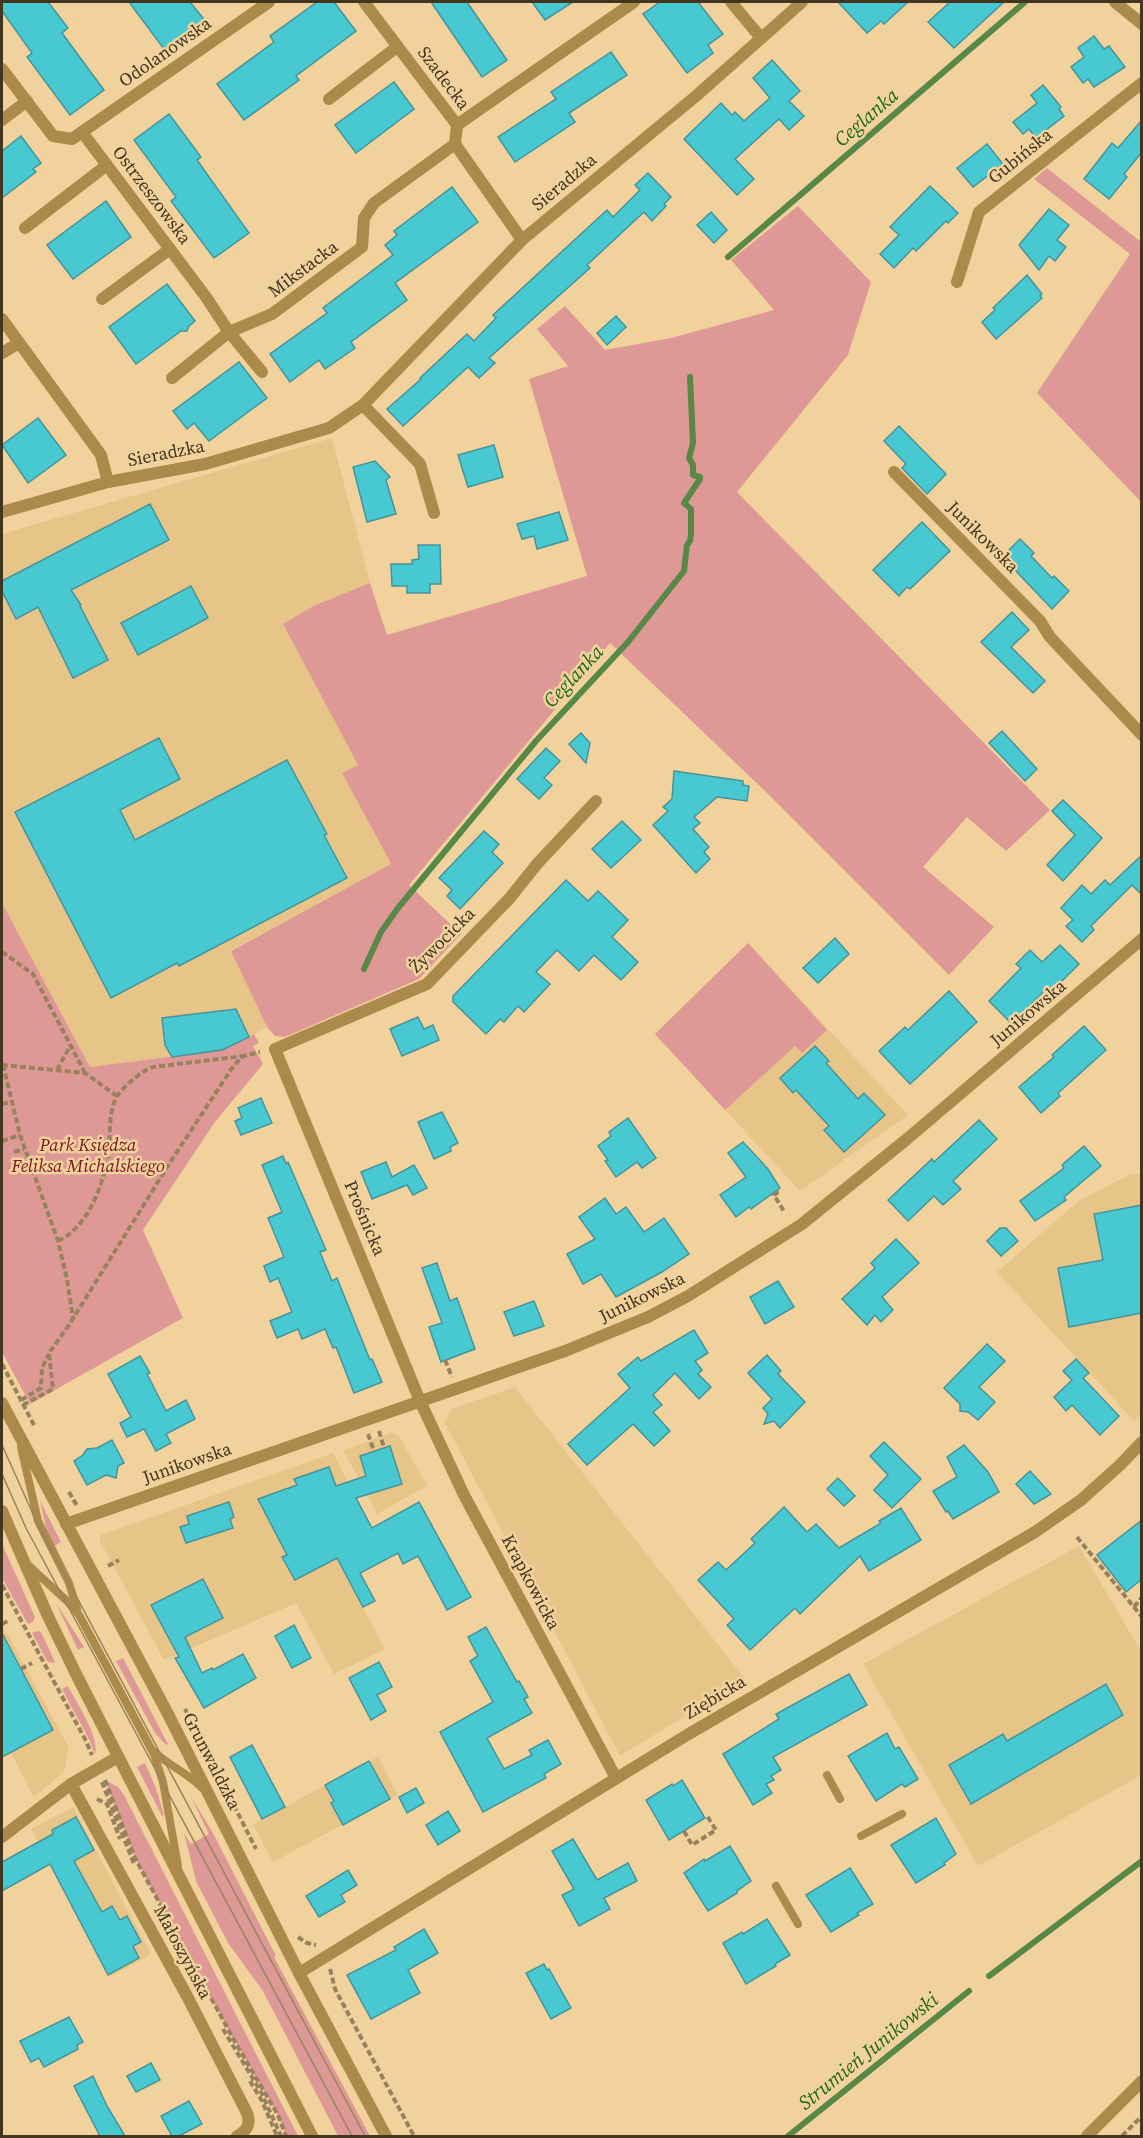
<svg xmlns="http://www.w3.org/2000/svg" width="1143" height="2138" viewBox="0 0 1143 2138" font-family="'Source Serif 4',serif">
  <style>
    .built { fill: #e7c588 }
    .green { fill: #de9997 }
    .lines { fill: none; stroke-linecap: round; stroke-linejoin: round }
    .stream { stroke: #588847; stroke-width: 6 }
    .building { fill: #48c9d2; stroke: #459499; stroke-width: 1.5 }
    .path { stroke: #98825d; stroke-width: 4; stroke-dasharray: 6 3; stroke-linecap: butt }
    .service { stroke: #ab8a4c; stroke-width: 8 }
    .minor { stroke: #ab8a4c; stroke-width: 12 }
    .tertiary { stroke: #ab8a4c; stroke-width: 12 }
    .tram { stroke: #98835d; stroke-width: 1.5 }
    .labels { text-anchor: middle; stroke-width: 5; stroke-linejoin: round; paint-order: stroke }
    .street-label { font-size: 18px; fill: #423620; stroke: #f1d29d }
    .park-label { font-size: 18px; font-style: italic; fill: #7c1620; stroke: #f1d29d }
    .water-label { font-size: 20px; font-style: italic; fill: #1e6816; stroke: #f1d29d }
  </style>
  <rect width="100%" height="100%" fill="#f1d29d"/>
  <!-- built -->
  <g class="built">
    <polygon points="332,438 370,583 313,606 283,624 358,765 342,773 391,865 231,950 267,1027 222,1050 90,1067 2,903 2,534"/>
    <polygon points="748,943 908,1115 800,1191 655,1034"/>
    <polygon points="1141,1173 1142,1412 1134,1421 997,1272 1080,1200 1129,1175"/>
    <polygon points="515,1387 745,1679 620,1756 445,1423 451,1409"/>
    <polygon points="392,1433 399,1436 427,1486 377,1514 343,1450"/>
    <polygon points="333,1453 359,1503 318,1524 385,1649 334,1674 296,1603 164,1660 99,1539 101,1535"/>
    <polygon points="1079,1546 1141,1651 1141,1775 978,1866 863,1664"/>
    <polygon points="2,1627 8,1635 69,1748 64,1772 34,1797 2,1736"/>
    <polygon points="378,1757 398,1795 273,1862 253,1824"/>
    <polygon points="73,1807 151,1954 110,1977 31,1829"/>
  </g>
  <!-- green -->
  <g class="green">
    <polygon points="1047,168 1141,242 1141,502 1037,393 1130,254 1034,179"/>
    <polygon points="798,206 871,282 848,355 737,492 1050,810 1006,851 967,817 923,867 994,927 949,975 766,792 610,643 409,885 461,934 419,979 285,1037 275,1036 267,1027 231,951 391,864 342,773 358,765 283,624 313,606 370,583 387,635 587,576 529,379 568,366 537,329 565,306 605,350 671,338 774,310 731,260"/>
    <polygon points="2,903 90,1067 222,1050 254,1034 259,1043 253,1046 263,1064 215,1122 143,1230 183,1318 30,1404 2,1352"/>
    <polygon points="748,943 827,1030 802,1053 795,1046 725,1110 655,1034"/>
    <polygon points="40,1501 61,1542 54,1546 47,1531"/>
    <polygon points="2,1544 35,1617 33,1622 28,1624 2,1578"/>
    <polygon points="56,1603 84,1647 78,1650"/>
    <polygon points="37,1631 41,1632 55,1662 52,1663 47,1661 32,1633"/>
    <polygon points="123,1658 168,1744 166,1745 155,1733 116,1661"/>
    <path d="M68 1686C76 1702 100 1737 95 1754L90 1741 62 1689Z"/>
    <polygon points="145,1763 156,1788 164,1815 162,1816 137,1767"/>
    <polygon points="105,1780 118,1787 124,1795 298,2136 286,2136 278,2115 235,2042 135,1858"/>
    <polygon points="190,1795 213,1833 276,1956 274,1957 370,2136 338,2136 263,1991 228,1943 196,1881 184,1833 191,1844 209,1834"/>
  </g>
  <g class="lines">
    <!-- stream -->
    <g class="stream">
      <polyline points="728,257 1025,2"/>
      <polyline points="364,969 381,932 398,908 536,741 628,642 684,571 687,545 690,541 691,534 691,509 684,503 700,479 700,477 693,475 693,465 689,458 693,443 690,377"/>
      <polyline points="989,1976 1142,1861"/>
      <polyline points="788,2136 969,1991"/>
    </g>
  </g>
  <!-- building -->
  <g class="building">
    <polygon points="2,2 48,2 68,28 62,33 104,90 70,115 27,57 32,53 2,11"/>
    <polygon points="129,2 190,2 208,24 190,37 187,33 164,49"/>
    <polygon points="317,2 334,2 356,31 296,76 299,80 244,120 217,84 274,42 270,36"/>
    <polygon points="431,2 467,2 507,60 482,77"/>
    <polygon points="532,2 573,2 545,20"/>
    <polygon points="660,2 698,2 723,34 708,45 713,53 687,73 643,14"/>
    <polygon points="838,2 908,2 884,24 881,21 867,33"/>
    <polygon points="950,2 1004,2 954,48 928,22"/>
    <polygon points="1094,36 1104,49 1109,46 1125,67 1094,87 1088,79 1083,83 1071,67 1084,57 1078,48"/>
    <polygon points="611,52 627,75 569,113 575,122 515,162 498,137 556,99 551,92"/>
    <polygon points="772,60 800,91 789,101 804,116 789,130 779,119 735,159 754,179 737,195 684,139 721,103 732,115 735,112 744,121 770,98 753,78"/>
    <polygon points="394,82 414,109 356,153 335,125"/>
    <polygon points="1043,85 1061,107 1059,109 1064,116 1036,138 1029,129 1023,134 1013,122 1037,103 1031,95"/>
    <polygon points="169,114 201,157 197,160 249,233 214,258 171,201 176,197 134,140"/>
    <polygon points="1142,120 1142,152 1124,174 1127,177 1109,199 1084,179 1112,143 1118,148"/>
    <polygon points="21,136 41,163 33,169 36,172 2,198 2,151"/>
    <polygon points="987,144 1003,164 973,187 957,168"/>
    <polygon points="648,173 671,197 664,204 666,206 652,221 644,212 587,265 590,268 489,358 495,363 479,378 468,367 403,426 387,409 421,379 420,378 467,334 474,341 496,318 493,315 607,210 613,217 640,190 635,185"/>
    <polygon points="930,186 958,213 948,223 946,221 916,251 913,248 894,268 880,254 899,235 890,227"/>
    <polygon points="452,187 478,222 395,283 407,300 351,342 355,348 325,369 319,360 290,382 270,354 327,313 323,308 393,255 385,245 397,235 394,231"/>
    <polygon points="106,201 131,237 73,279 47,245"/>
    <polygon points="1049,209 1069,225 1057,240 1066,247 1055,261 1049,256 1039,270 1019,245"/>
    <polygon points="711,212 727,230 714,243 697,225"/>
    <polygon points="1027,275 1042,294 1040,296 1042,298 996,339 982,322 995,310 993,308"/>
    <polygon points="167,284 195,321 189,326 187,331 181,331 136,364 109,327"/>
    <polygon points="616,316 626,327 607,345 597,333"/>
    <polygon points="239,362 267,398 209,441 194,423 187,429 173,411"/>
    <polygon points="38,418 66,455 28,483 2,445"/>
    <polygon points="899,426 946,474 927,494 902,468 906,464 884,441"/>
    <polygon points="494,445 503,477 468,487 458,455"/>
    <polygon points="375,461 390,477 386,480 396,514 367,522 353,467"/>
    <polygon points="150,504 169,540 71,590 81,605 80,606 108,660 73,678 38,607 16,619 2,591 2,581"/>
    <polygon points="559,512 568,540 537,549 534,536 522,539 517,524"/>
    <polygon points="922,522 950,551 910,589 907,587 899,596 873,570"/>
    <polygon points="1020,539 1034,553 1031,556 1052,578 1054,576 1069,591 1052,609 1015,570 1010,575 998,561"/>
    <polygon points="418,545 440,545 441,584 430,584 430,593 407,593 407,586 392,586 391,564 412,564 412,560 419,559"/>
    <polygon points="191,586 208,618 138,655 121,623"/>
    <polygon points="1012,612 1029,630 1011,647 1045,681 1033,693 981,642"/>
    <polygon points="1002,731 1037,769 1025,781 989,743"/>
    <polygon points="581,733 590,743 586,763 569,744"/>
    <polygon points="159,738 180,779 120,810 135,840 287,760 327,834 324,835 347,878 179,966 177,963 111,998 15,812"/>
    <polygon points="546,748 560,761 544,778 552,785 539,799 517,779"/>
    <polygon points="674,771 743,781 743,785 749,786 747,801 717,797 694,817 700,823 693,829 709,847 704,852 710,859 696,873 653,825 668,811 663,807 672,799"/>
    <polygon points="1063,800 1102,838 1063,881 1047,865 1075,835 1052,811"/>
    <polygon points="622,821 641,840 611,868 592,849"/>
    <polygon points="484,831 499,844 492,852 503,863 460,909 447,896 452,890 439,878"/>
    <polygon points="1142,855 1142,895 1132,885 1091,926 1094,930 1082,942 1066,926 1073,920 1061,908 1082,885 1091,894 1105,880 1110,885"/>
    <polygon points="566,880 588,901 598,891 628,920 612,937 638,962 621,980 594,955 579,971 557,950 536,972 550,984 524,1012 518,1006 504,1022 500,1019 486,1034 453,1002 453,996"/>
    <polygon points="835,938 849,954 818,983 803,968"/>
    <polygon points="1060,945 1079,964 1050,993 1046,989 1012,1024 989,1001 1021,968 1016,964 1030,950 1042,962"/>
    <polygon points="949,991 977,1022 910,1084 879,1051 905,1027 908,1030"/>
    <polygon points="236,1009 249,1037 222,1050 172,1057 165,1045 162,1018"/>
    <polygon points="418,1017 424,1029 433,1025 439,1040 402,1056 390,1029"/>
    <polygon points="1084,1026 1106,1050 1058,1093 1060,1096 1041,1113 1019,1087 1054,1057 1052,1055"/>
    <polygon points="815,1046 829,1061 826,1063 858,1099 864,1093 885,1115 844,1152 824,1130 829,1126 796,1090 793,1093 780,1078"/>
    <polygon points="261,1098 272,1123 241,1135 235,1121 242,1118 238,1108"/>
    <polygon points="442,1112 458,1143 450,1147 451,1151 434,1159 418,1122"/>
    <polygon points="628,1118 656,1158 642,1168 637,1162 616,1177 605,1161 608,1160 598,1146 611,1136 609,1132"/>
    <polygon points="979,1120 997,1139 953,1181 961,1189 943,1205 934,1196 908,1221 888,1200 932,1159 934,1162"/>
    <polygon points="743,1142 768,1169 780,1188 751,1209 749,1207 736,1217 720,1195 746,1177 728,1153"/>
    <polygon points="1084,1146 1101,1166 1064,1197 1066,1200 1035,1221 1020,1201 1064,1168 1062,1165"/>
    <polygon points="283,1156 286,1164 288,1162 326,1250 320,1252 332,1281 337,1278 370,1360 372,1359 382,1382 354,1393 336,1347 333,1348 325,1329 302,1339 298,1329 277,1338 270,1321 292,1312 278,1278 270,1282 264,1266 284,1257 268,1218 282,1212 262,1165"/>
    <polygon points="386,1162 392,1177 414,1165 427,1188 413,1195 407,1185 372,1199 361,1172"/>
    <polygon points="605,1198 616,1214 626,1207 644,1232 664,1218 689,1254 662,1272 616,1297 601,1274 583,1284 567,1254 595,1239 579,1217"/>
    <polygon points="1142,1205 1142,1313 1069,1327 1058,1268 1103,1260 1094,1214"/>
    <polygon points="1000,1228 1006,1228 1018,1241 1001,1256 987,1241"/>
    <polygon points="896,1239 919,1263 882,1297 893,1310 881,1322 875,1315 867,1325 842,1299 875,1268 871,1263"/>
    <polygon points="437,1263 450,1301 457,1298 475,1349 441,1362 429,1327 442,1323 422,1268"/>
    <polygon points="778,1281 794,1307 765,1324 750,1297"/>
    <polygon points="534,1301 544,1326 514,1336 504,1312"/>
    <polygon points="694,1330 708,1353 695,1361 702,1370 698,1374 711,1387 699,1399 675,1373 653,1395 662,1405 653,1412 670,1431 654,1446 633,1424 587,1465 568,1444 630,1388 618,1374 638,1357 641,1361"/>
    <polygon points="987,1344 1005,1361 979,1387 995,1402 978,1420 968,1412 960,1411 960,1404 944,1388"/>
    <polygon points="767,1355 781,1371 778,1374 805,1402 780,1428 774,1421 764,1424 768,1414 763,1408 772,1399 748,1373"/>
    <polygon points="140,1356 150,1373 147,1374 166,1411 186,1400 195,1419 166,1434 171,1443 156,1451 144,1429 127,1437 120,1423 131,1417 108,1374"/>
    <polygon points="1076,1359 1089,1373 1083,1378 1119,1416 1100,1435 1072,1405 1066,1411 1054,1397 1072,1380 1063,1371"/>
    <polygon points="112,1440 124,1463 118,1466 116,1478 106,1475 87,1485 74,1461 83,1455 87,1449 97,1448"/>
    <polygon points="884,1442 921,1479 892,1508 874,1490 888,1475 870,1456"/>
    <polygon points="964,1445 988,1472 999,1492 953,1519 948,1511 946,1512 933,1491 957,1477 947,1457"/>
    <polygon points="390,1446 402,1484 356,1498 372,1528 419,1502 471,1597 447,1610 418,1556 403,1564 398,1553 360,1573 375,1601 363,1607 337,1558 295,1580 282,1557 287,1555 258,1499 297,1485 294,1479 329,1467 336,1486 366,1476 360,1456"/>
    <polygon points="1030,1471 1051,1494 1034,1504 1016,1484"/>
    <polygon points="838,1478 855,1496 844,1506 827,1489"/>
    <polygon points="229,1502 234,1517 230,1519 233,1528 186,1543 180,1527 189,1524 187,1516"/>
    <polygon points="784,1507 807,1532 816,1524 839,1548 881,1523 879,1521 901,1508 921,1540 869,1571 860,1556 800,1614 795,1608 750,1650 727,1625 734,1619 698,1580 718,1562 726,1570 755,1543 751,1539"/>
    <polygon points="1142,1520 1142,1579 1126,1592 1097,1555"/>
    <polygon points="203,1579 223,1618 185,1637 202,1673 212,1668 213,1670 243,1654 256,1678 204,1708 175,1658 179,1657 151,1605"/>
    <polygon points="294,1625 311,1658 292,1668 275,1636"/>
    <polygon points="486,1627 517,1682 519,1681 528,1697 524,1699 532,1713 487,1738 504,1769 532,1755 529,1750 548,1740 561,1764 544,1774 546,1778 483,1812 440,1732 493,1702 470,1661 478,1656 468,1637"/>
    <polygon points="2,1633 53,1730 2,1757"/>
    <polygon points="379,1662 392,1687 377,1695 386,1711 371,1720 349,1678"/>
    <polygon points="849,1674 867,1705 773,1757 781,1770 771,1776 774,1780 766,1784 772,1793 753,1805 723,1754 779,1719 776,1714"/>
    <polygon points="1106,1684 1123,1715 971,1804 949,1765 1003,1734 1007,1741"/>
    <polygon points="887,1733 895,1749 899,1747 918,1779 905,1787 902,1784 876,1801 848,1756"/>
    <polygon points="252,1745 285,1807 262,1819 230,1757"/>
    <polygon points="369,1761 390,1799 343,1825 331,1803 334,1801 325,1785"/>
    <polygon points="682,1780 705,1818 669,1840 646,1800 672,1784 673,1786"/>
    <polygon points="416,1788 424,1803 407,1813 399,1797"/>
    <polygon points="448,1811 460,1831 438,1845 426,1825"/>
    <polygon points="76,1817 94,1850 74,1861 102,1912 112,1906 120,1920 127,1916 141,1942 133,1946 139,1958 108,1975 50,1864 2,1891 2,1862 53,1834 52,1830"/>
    <polygon points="936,1818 956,1854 944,1863 945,1865 916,1883 891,1845"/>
    <polygon points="573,1839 597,1880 628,1863 637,1881 604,1898 610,1909 579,1926 562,1895 574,1889 552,1851"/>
    <polygon points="730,1846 751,1881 737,1891 737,1893 708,1911 684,1873 704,1859 705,1861"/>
    <polygon points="850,1868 873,1904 857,1913 859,1915 831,1932 806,1895"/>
    <polygon points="348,1870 357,1885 341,1895 345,1902 319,1917 306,1896"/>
    <polygon points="767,1919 790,1955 775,1964 776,1966 746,1984 723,1943 742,1932 743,1934"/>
    <polygon points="424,1929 438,1953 408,1970 420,1993 371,2019 347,1975 396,1950 394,1947"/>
    <polygon points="544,1964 547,1970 549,1969 571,2008 551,2019 526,1973"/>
    <polygon points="69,2017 83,2042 77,2045 78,2049 44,2067 39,2058 31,2062 20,2041"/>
    <polygon points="151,2063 160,2080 136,2092 127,2076"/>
    <polygon points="93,2076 107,2106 125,2136 100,2136 74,2086"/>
    <polygon points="189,2101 202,2124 179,2136 172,2136 161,2116"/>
  </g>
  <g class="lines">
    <!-- path -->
    <g class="path">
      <polyline points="2,952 33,974 85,1073"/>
      <polyline points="2,1065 85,1073 117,1096"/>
      <polyline points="3,1065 20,1135 58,1241 67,1279 73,1318"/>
      <polyline points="57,1070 70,1046"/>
      <polyline points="2,1104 12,1102"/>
      <polyline points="2,1141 20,1135"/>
      <polyline points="14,1152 24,1149"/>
      <polyline points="776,1191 777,1193 774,1195 785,1213"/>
      <path d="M58 1241C88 1227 103 1186 108 1155 111 1137 108 1117 115 1100 119 1090 142 1070 153 1067L244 1056"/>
      <polyline points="445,1360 452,1377"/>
      <polyline points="2,1364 35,1427"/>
      <polyline points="21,1400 41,1388 42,1368 49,1354"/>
      <polyline points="23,1405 53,1389 49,1353 69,1325 171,1161 234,1065 244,1056 260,1052"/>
      <polyline points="379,1431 384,1448"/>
      <polyline points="368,1434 374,1451"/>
      <polyline points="69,1492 77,1506"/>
      <polyline points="1077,1537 1142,1617"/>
      <polyline points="108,1566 119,1560"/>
      <polyline points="2,1585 86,1741 92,1755"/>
      <polyline points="1134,1607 1142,1597"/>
      <polyline points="2,1624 10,1620"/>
      <polyline points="21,1669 32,1663"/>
      <polyline points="185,1709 256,1849"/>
      <polyline points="105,1780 135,1858 235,2042 278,2115 286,2136"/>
      <polyline points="102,1782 134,1864"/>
      <polyline points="97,1799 107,1804 120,1839"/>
      <polyline points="684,1831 692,1845 716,1830 707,1816"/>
      <polyline points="298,1937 307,1943 316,1945"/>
      <polyline points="330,1969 335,1989 414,2136"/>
      <polyline points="223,2029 261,2092 281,2136"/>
      <polyline points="250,2081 262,2101 277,2136"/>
      <polyline points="1122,2136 1142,2116"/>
    </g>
    <!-- service -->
    <g class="service">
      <polyline points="21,1447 38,1521 69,1583 77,1609"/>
      <polyline points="28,1565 67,1601 79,1615 154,1754 163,1782 178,1866"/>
      <path d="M155 1752C169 1766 188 1773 202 1788"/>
      <polyline points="827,1775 840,1799"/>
      <polyline points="861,1836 902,1814"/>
      <polyline points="776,1886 798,1924"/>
    </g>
    <!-- minor -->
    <g class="minor">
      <polyline points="364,2 457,125 455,144 522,240"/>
      <polyline points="731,2 761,38"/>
      <polyline points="1115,2 1142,24"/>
      <polyline points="2,69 53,136 72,139 82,132 206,297 229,332 262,372"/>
      <polyline points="329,99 397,47"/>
      <polyline points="2,120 27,101"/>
      <polyline points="457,125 634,2"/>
      <polyline points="82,132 269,2"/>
      <polyline points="25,228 107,165"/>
      <polyline points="957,282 979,212 1142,83"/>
      <polyline points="102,299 170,249"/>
      <polyline points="2,319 101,455 108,482"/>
      <polyline points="2,353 19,343"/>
      <polyline points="172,378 229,332 272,314 362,247 364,218 374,203 455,144"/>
      <polyline points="363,405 420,464 434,513"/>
      <polyline points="894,472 1040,621 1050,637 1142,735"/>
      <polyline points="2,512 108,482 205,464 329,428 363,405 522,240 696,96 802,2"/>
      <polyline points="596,801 537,864 509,899 427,984 275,1049 420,1401 464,1495 616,1778"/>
      <polyline points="66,1524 565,1351 648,1317 688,1296 802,1224 907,1139 1142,939"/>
      <path d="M71 1784 187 1996 247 2113C251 2124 247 2131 237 2136"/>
      <polyline points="2,1837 71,1784 118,1757"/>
      <polyline points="299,1973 687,1735 1035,1532 1081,1500 1120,1465 1142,1442"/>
      <polyline points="1087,2136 1142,2081"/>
    </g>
    <!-- tertiary -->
    <g class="tertiary">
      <polyline points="2,1403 168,1714 299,1973 386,2136"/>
      <polyline points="2,1511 47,1614 75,1672 312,2136"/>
    </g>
    <!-- tram -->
    <g class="tram">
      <polyline points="2,1445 37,1523 365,2136"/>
      <polyline points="2,1474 26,1528 352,2136"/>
    </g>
  </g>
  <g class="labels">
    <!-- street labels -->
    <g class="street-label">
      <text transform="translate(165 52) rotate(-35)" y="6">Odolanowska</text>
      <text transform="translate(444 78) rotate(53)" y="6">Szadecka</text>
      <text transform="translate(1020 156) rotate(-39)" y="6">Gubińska</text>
      <text transform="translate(564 182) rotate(-40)" y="6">Sieradzka</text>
      <text transform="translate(152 195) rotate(53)" y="6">Ostrzeszowska</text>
      <text transform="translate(303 269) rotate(-37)" y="6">Mikstacka</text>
      <text transform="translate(166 453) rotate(-11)" y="6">Sieradzka</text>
      <text transform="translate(983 537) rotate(45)" y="6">Junikowska</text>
      <text transform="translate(442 940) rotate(-45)" y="6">Żywocicka</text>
      <text transform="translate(1028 1013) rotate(-40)" y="6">Junikowska</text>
      <text transform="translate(365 1218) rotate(67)" y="6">Prośnicka</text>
      <text transform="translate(642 1297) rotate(-26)" y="6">Junikowska</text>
      <text transform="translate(187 1463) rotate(-19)" y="6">Junikowska</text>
      <text transform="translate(531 1582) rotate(62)" y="6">Krapkowicka</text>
      <text transform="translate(715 1697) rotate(-31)" y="6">Ziębicka</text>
      <text transform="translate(212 1761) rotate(63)" y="6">Grunwaldzka</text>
      <text transform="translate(183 1952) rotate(62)" y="6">Małoszyńska</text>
    </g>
    <!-- park labels -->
    <g class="park-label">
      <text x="88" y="1151">Park Księdza<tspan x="88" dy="21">Feliksa Michalskiego</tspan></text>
    </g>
    <!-- water labels -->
    <g class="water-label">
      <text transform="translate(866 117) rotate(-41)" y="7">Ceglanka</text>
      <text transform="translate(573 676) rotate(-47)" y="7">Ceglanka</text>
      <text transform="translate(868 2051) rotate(-39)" y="7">Strumień Junikowski</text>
    </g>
  </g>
  <!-- border -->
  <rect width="1143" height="2138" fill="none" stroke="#423620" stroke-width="6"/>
</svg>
